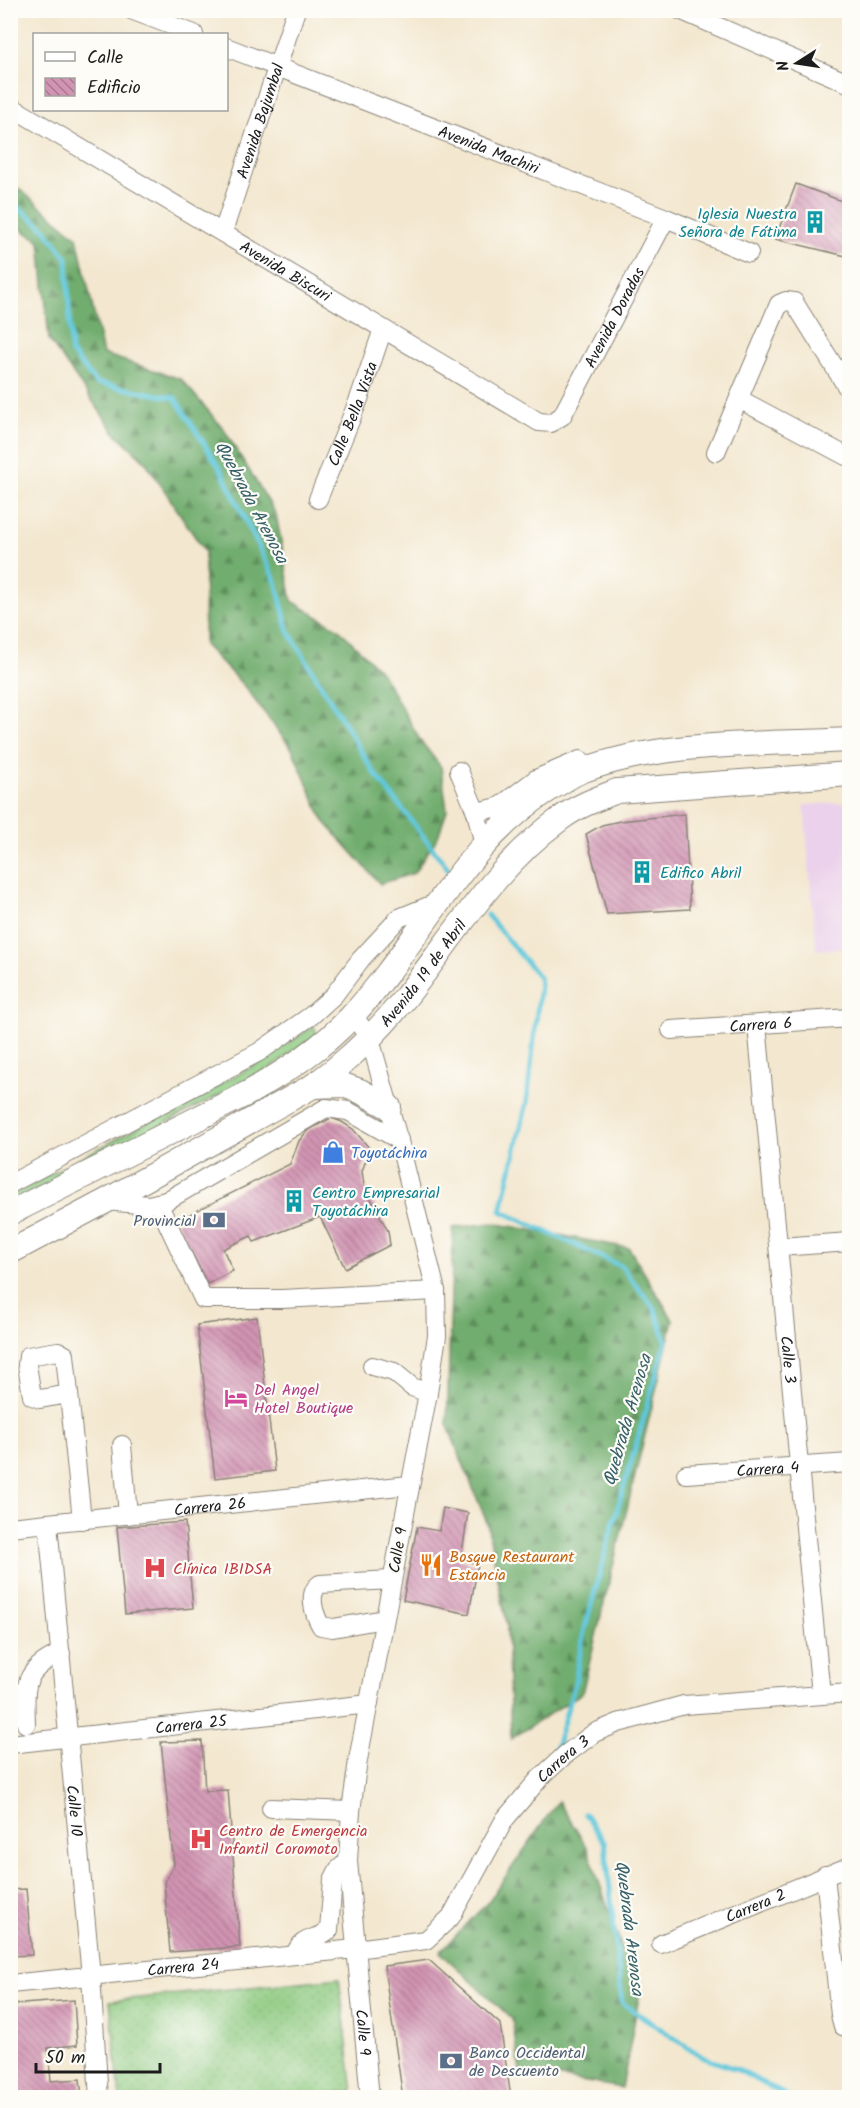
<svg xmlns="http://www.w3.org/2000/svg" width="860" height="2108" viewBox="0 0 860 2108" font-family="Kalam,sans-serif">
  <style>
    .built { fill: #ebd1eb }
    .grass { fill: url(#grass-dots); stroke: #54724e; stroke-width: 1.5 }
    .forest { fill: url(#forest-firs); stroke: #466445; stroke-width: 1.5 }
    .park { fill: #8cc97f; stroke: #54724e; stroke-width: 1.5 }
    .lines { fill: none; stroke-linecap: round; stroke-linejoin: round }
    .stream { stroke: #60c8dc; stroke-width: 5 }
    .building { fill: url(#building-back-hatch) }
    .minor-casing { stroke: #888276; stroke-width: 20 }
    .major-casing { stroke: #888276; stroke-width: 26 }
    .minor { stroke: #fff; stroke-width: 18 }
    .major { stroke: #fff; stroke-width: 24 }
    .labels { text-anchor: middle; stroke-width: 4.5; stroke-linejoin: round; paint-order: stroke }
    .street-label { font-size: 16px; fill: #1c1c1c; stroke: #fdfcf7 }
    .culture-label { font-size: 16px; fill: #0d838f; stroke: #fdfcf7; text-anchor: start }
    .shop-label { font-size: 16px; fill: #366cbe; stroke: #fdfcf7; text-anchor: start }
    .service-label { font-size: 16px; fill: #4e5e75; stroke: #fdfcf7; text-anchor: end }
    .hotel-label { font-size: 16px; fill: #b23c85; stroke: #fdfcf7; text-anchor: start }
    .food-label { font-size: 16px; fill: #c56008; stroke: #fdfcf7; text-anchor: start }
    .health-label { font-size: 16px; fill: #be3a42; stroke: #fdfcf7; text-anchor: start }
    .water-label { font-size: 18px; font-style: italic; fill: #376169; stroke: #fdfcf7 }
  </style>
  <defs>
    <pattern id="grass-dots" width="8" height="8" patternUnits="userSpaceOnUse" patternTransform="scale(1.5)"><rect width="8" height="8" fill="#8cc97f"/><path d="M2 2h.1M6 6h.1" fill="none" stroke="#78ac6d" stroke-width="1.8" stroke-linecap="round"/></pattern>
    <pattern id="forest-firs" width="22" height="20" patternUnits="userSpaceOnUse" patternTransform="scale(1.5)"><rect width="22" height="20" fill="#71ad6e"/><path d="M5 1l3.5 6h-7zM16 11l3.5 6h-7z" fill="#5c8c5a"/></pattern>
    <pattern id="building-back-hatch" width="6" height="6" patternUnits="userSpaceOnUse" patternTransform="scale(1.5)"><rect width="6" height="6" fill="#d294b3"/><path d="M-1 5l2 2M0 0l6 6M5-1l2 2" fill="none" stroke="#aa7891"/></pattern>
  </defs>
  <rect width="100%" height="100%" fill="#fdfcf7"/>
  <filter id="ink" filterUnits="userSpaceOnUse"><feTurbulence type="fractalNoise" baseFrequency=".0167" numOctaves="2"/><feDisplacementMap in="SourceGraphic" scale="12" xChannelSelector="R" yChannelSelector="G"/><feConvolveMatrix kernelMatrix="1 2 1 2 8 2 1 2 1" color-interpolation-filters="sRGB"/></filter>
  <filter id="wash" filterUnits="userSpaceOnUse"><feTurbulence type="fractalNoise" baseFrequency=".008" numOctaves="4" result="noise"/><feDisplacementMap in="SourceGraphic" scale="24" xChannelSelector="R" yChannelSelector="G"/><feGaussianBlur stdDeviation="1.35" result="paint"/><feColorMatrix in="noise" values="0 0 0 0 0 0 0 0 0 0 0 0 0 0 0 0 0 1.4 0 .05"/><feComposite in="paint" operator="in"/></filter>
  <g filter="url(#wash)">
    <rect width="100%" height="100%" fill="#f3e7cf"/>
    <!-- built -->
    <polygon class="built" points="849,802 849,948 816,950 804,805"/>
    <!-- grass -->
    <polygon class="grass" points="339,1978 353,2091 284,2098 120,2097 110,2001"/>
    <!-- forest -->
    <g class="forest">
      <polygon points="11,182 77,237 103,354 181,379 223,428 276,514 292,601 339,629 382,673 420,740 441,767 447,810 438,837 414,873 380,884 323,820 292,749 244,686 204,645 205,552 145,461 116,434 49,340 40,241 11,223"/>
      <polygon points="493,1223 629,1248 673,1320 582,1693 511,1739 507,1625 487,1523 447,1424 453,1228"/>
      <polygon points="558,1801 587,1847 639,1997 622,2088 520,2071 512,2019 440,1952 488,1902"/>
    </g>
    <!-- park -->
    <polygon class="park" points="314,1026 317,1034 268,1070 11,1203 11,1195 259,1063"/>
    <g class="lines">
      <!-- stream -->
      <g class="stream">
        <polyline points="10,201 43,227 67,258 71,352 96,383 175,398 221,470 276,582 288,630 373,771 450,871"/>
        <polyline points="487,915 539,977 540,985 527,1102 501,1211 621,1266 655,1309 666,1341 611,1531 583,1636 575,1683 555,1751"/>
        <polyline points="585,1814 605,1843 622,2003 704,2058 736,2069 791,2098"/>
      </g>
    </g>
    <g id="blocks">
      <!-- building -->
      <g class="building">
        <polygon points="796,184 850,204 850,257 775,239"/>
        <polygon points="685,814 690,909 607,914 586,834 602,825 620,821"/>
        <polygon points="331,1118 342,1122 353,1129 370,1149 362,1171 364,1185 388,1231 390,1245 345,1268 320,1217 254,1242 251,1236 223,1249 233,1271 207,1284 176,1221 290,1164 299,1141 307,1131"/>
        <polygon points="257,1317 275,1471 215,1478 197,1325"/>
        <polygon points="443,1508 468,1513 461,1560 478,1564 469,1614 403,1600 417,1527 439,1531"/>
        <polygon points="185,1522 193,1608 125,1614 117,1527"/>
        <polygon points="202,1741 205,1791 228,1790 240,1947 170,1952 164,1883 174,1865 161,1742"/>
        <polygon points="26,1889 32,1955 10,1956 10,1890"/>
        <polygon points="429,1960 500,2024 511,2098 403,2098 384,1966"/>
        <polygon points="74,2000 77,2045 48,2048 51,2081 80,2079 82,2098 10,2098 10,2005"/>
      </g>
    </g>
  </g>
  <g filter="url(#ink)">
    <use href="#blocks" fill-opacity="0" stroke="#888276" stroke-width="1.5"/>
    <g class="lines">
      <!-- minor casing -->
      <g class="minor-casing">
        <g id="minor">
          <polyline points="131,10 194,34"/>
          <polyline points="680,10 850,84"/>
          <path id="s1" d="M226 47 666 218 749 253"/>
          <path id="s2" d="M10 106 539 422 551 423 562 416 666 218"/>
          <path id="s3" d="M223 232 296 10"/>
          <polyline points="739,399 846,456 850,456"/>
          <polyline points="716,452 779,304 786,301 794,302 850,392"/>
          <path id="s4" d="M318 499 359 399 383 329"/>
          <polyline points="459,771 476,812 484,845"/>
          <polyline points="476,812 499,807 536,779 580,760"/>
          <path id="s5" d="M353 1015 370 1039 400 1145 436 1291 437 1336 428 1393 358 1760 351 1811 348 1861 370 2098"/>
          <path id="s6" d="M757 1025 821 1695"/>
          <path id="s7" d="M671 1030 850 1018"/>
          <polyline points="10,1184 259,1052 312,1015 334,995 361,959 399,918 436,903"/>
          <polyline points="106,1201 149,1205 166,1201 326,1108 348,1111 399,1140"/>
          <polyline points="158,1203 203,1299 282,1299 436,1291"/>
          <polyline points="779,1247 850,1242"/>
          <polyline points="372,1366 394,1372 412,1387 428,1393"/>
          <path d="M69 1394 40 1399 32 1396 27 1365 28 1356 58 1351 65 1355C71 1410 76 1465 82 1520"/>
          <polyline points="122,1445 128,1515"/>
          <path id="s8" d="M686 1474 850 1463"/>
          <path id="s9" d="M48 1524 91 1976 99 2098"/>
          <path id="s10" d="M10 1527 409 1485"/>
          <path d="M384 1619 333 1628 321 1626C314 1614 307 1593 320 1584L391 1580"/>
          <path d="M26 1724C25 1686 22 1670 61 1653"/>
          <path id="s11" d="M10 1744 369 1704"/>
          <polyline points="271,1808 351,1811"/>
          <polyline points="825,1875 840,2015 843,2026 850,2029"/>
          <path id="s12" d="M661 1944 850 1866"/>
          <path d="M295 1955C301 1936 316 1941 329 1930L333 1880 338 1870 348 1861"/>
          <path id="s13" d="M10 1984 355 1949 426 1940 451 1917 505 1819 539 1779 565 1755 594 1733 618 1723 684 1705 850 1693"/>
        </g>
      </g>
      <!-- major casing -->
      <g class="major-casing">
        <g id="major">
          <polyline points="313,1086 343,1085 360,1091 389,1107"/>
          <path d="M10 1213 250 1092C286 1071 322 1048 351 1017 422 941 461 843 553 787 562 782 571 775 581 771 662 740 763 745 850 740"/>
          <path id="s14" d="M10 1252 106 1201 313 1086C348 1061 378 1032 405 998 453 937 496 865 560 819 577 806 597 799 617 791L850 774"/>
        </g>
      </g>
      <!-- minor -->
      <use href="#minor" class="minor"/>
      <!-- major -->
      <use href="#major" class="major"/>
    </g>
  </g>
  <!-- icons -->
  <defs>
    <g id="building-bare" transform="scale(1.8)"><path d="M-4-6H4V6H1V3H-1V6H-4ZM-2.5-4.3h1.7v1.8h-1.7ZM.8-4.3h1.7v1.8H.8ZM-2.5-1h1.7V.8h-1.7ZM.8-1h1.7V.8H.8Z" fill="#0f9aa8" stroke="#fdfcf7" stroke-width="2.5" paint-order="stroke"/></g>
    <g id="shop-bare" transform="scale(1.8)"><path d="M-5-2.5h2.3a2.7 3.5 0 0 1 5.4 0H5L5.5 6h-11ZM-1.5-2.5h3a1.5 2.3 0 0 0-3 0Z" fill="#3f7fe0" stroke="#fdfcf7" stroke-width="2.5" paint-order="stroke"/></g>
    <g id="bank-bare" transform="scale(1.8)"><path d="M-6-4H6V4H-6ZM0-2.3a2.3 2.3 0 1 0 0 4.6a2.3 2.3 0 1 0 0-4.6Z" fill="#5c6f8a" stroke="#fdfcf7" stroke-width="2.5" paint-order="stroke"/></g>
    <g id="hotel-bare" transform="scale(1.8)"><path d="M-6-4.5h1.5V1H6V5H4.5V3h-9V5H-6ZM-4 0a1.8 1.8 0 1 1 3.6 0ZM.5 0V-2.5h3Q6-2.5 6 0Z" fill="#d1479c" stroke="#fdfcf7" stroke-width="2.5" paint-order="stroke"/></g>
    <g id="restaurant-bare" transform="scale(1.8)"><path d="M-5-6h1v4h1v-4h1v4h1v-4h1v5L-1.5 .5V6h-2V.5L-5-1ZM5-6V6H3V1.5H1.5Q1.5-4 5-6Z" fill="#e8710a" stroke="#fdfcf7" stroke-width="2.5" paint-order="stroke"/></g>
    <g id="hospital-bare" transform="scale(1.8)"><path d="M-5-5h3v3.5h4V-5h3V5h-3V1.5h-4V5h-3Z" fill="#e0444e" stroke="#fdfcf7" stroke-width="2.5" paint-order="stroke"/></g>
  </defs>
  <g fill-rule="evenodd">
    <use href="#building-bare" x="815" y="222"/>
    <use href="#building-bare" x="642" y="872"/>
    <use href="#shop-bare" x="333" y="1152"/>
    <use href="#building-bare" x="294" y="1201"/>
    <use href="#bank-bare" x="214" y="1220"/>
    <use href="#hotel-bare" x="236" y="1398"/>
    <use href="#restaurant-bare" x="431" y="1565"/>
    <use href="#hospital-bare" x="155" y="1568"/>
    <use href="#hospital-bare" x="201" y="1839"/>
    <use href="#bank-bare" x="451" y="2061"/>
  </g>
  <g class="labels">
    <!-- street labels -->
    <g class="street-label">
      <text dy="6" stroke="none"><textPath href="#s3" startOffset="117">Avenida Bajumbal</textPath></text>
      <text dy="6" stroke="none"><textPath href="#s1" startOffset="282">Avenida Machiri</textPath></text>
      <text dy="6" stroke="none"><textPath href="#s2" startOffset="321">Avenida Biscuri</textPath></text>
      <text dy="6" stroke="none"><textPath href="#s2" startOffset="753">Avenida Doradas</textPath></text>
      <text dy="6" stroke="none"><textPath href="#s4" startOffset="92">Calle Bella Vista</textPath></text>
      <text dy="6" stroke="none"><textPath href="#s14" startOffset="504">Avenida 19 de Abril</textPath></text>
      <text dy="6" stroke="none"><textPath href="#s7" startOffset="90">Carrera 6</textPath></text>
      <text dy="6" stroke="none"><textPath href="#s6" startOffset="336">Calle 3</textPath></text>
      <text dy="6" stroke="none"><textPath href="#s8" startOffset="82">Carrera 4</textPath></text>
      <text dy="6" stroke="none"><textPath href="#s10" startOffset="201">Carrera 26</textPath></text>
      <text transform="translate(397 1550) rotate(-80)" y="6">Calle 9</text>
      <text dy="6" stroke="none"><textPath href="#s11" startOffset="182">Carrera 25</textPath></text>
      <text dy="6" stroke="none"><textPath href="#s13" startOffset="648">Carrera 3</textPath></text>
      <text dy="6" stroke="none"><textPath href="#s9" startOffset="288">Calle 10</textPath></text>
      <text dy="6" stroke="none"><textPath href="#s12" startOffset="102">Carrera 2</textPath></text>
      <text dy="6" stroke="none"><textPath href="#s13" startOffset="174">Carrera 24</textPath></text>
      <text dy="6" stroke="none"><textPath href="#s5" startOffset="1040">Calle 9</textPath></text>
    </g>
    <!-- culture labels -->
    <g class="culture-label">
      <text x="797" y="219" text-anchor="end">Iglesia Nuestra<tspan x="797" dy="18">Señora de Fátima</tspan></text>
      <text x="660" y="878">Edifico Abril</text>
      <text x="312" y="1198">Centro Empresarial<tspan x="312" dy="18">Toyotáchira</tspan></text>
    </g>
    <!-- shop labels -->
    <g class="shop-label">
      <text x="351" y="1158">Toyotáchira</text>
    </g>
    <!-- service labels -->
    <g class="service-label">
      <text x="196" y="1226">Provincial</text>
      <text x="469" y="2058" text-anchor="start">Banco Occidental<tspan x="469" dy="18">de Descuento</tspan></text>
    </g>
    <!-- hotel labels -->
    <g class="hotel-label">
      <text x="254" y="1395">Del Angel<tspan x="254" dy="18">Hotel Boutique</tspan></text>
    </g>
    <!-- food labels -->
    <g class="food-label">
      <text x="449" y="1562">Bosque Restaurant<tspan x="449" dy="18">Estancia</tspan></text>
    </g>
    <!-- health labels -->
    <g class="health-label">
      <text x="173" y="1574">Clínica IBIDSA</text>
      <text x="219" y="1836">Centro de Emergencia<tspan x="219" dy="18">Infantil Coromoto</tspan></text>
    </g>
    <!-- water labels -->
    <g class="water-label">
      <text transform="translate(252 502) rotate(62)" y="6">Quebrada Arenosa</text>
      <text transform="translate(627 1420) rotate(-74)" y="6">Quebrada Arenosa</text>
      <text transform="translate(630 1928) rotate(83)" y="6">Quebrada Arenosa</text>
    </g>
  </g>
  <!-- margin -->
  <rect width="860" height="2108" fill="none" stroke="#fdfcf7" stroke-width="36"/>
  <!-- legend -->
  <rect x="33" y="33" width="195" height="78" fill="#fdfcf7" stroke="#a3a29f" stroke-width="1.5"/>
  <rect x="45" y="52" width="30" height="9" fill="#ffffff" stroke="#a3a29f" stroke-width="1.5"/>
  <text x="87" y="63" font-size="18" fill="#1c1c1c">Calle</text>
  <rect x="45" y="78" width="30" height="18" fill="url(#building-back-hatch)" stroke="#a3a29f" stroke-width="1.5"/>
  <text x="87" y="93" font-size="18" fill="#1c1c1c">Edificio</text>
  <!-- north arrow -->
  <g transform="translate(797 63) rotate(258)" stroke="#fdfcf7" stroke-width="4.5" paint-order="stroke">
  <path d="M0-4.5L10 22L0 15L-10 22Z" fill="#1c1c1c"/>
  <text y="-9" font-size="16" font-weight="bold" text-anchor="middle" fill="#1c1c1c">N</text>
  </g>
  <!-- scale -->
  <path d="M36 2063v9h124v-9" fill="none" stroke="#1c1c1c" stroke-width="3"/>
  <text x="45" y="2063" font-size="18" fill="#1c1c1c" stroke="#fdfcf7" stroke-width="4.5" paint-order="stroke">50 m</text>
</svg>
